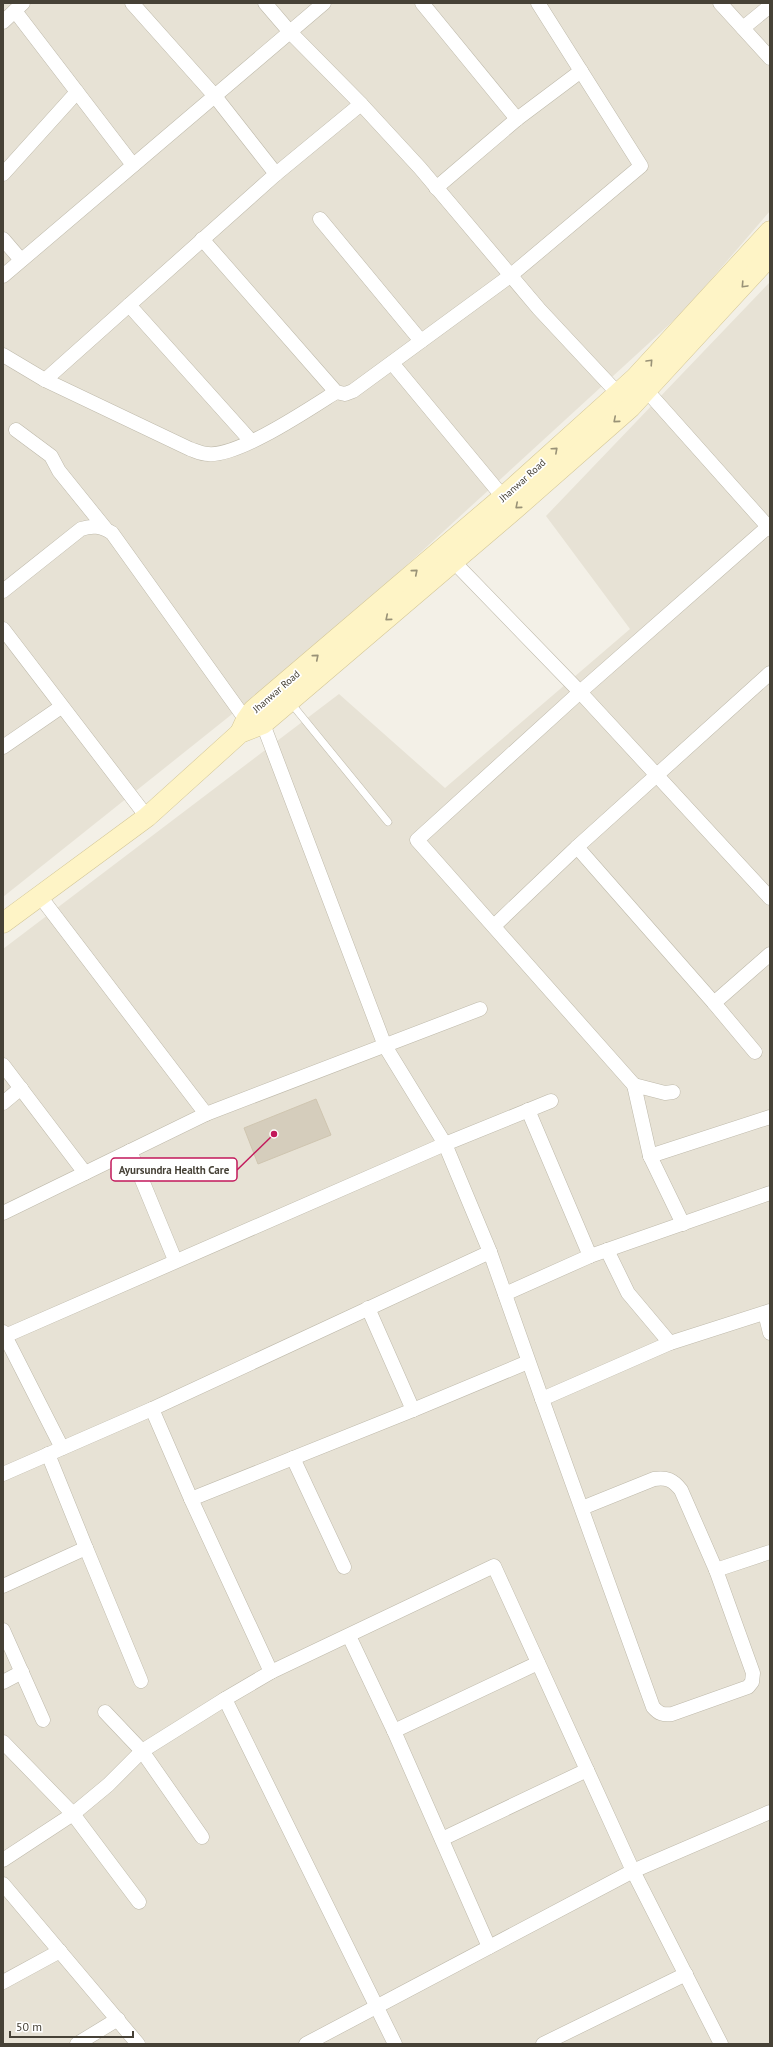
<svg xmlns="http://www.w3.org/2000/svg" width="773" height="2047" viewBox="0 0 773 2047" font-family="'PT Sans',sans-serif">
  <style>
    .residential { fill: #e7e2d5 }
    .building { fill: #d5cdbc; stroke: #cfc5b0 }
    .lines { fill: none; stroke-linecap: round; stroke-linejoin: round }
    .lane-casing { stroke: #beb9aa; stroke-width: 8 }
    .street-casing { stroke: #beb9aa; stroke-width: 15 }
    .secondary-casing { stroke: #d3c697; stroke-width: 21 }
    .lane { stroke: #fff; stroke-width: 7 }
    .street { stroke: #fff; stroke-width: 14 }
    .secondary { stroke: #fef4c6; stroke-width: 20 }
    .oneway { stroke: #999277 }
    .labels { text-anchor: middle; stroke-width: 3.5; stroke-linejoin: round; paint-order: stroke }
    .street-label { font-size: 10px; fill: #464136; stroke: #fff }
    .leader { fill: none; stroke: #c2185b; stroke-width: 1.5 }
    .callout-dot { fill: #c2185b; stroke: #fff; stroke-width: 1.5 }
    .callout { fill: #fff; stroke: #c2185b; stroke-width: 1.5 }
    .callout-label { font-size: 11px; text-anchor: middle; font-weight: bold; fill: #464136 }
  </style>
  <rect width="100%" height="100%" fill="#f3f0e7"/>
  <!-- residential -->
  <g class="residential">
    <polygon points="3,3 770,3 770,211 684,311 325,640 3,897"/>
    <polygon points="770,282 770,2044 3,2044 3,949 339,694 445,788 630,629 546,516"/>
  </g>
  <!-- building -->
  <polygon class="building" points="316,1099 331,1135 258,1164 244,1128"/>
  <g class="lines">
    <!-- lane casing -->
    <g class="lane-casing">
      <polyline id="lane" points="290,702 388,822"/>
    </g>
    <!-- street casing -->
    <g class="street-casing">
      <g id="street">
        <polyline points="265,3 289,31 361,104 420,168 539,309 624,400"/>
        <polyline points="422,3 517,119"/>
        <polyline points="720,3 770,58"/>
        <polyline points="15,11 133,165"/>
        <polyline points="3,22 23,3"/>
        <polyline points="743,28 770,6"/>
        <polyline points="3,174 77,92"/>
        <polyline points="276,174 361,104"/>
        <polyline points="436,188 517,119 581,71"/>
        <polyline points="320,219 421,341"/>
        <polyline points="3,239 21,260"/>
        <polyline points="202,239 336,392 345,394 353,391 510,276 641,166 538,3"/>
        <polyline points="3,276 324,3"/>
        <polyline points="129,305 251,441"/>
        <path d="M3 355 45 380 190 449C196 451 202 454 208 454 238 457 309 409 336 392"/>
        <polyline points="392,363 503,497"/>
        <polyline points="45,380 276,174 214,95 132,3"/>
        <polyline points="647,391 770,529"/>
        <polyline points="16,430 51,456 59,471 105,528"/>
        <polyline points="454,562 580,692 770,898"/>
        <path d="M3 591 81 529C93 525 101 526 112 533L246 720"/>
        <polyline points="3,629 147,817"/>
        <polyline points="770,673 577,847 714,1003 770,954"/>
        <polyline points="263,724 385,1046 445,1144 490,1252"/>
        <polyline points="3,747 61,707"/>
        <polyline points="39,895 206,1114"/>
        <polyline points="494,926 577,847"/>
        <polyline points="714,1003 755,1052"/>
        <polyline points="3,1065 85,1173"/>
        <polyline points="634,1085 417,840 580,692 770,525"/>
        <polyline points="673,1092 665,1093 634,1085 650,1156 683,1224"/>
        <polyline points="3,1103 21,1088"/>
        <polyline points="528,1110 590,1256"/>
        <polyline points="130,1151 175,1260"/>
        <polyline points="650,1156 770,1117"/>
        <polyline points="3,1213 206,1114 480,1009"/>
        <polyline points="607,1250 628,1293 670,1343"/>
        <polyline points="505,1294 590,1256 770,1193"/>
        <polyline points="368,1308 413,1410"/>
        <polyline points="765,1313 770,1333"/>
        <polyline points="3,1332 62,1448"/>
        <polyline points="5,1336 445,1144 551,1101"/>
        <polyline points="293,1458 344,1567"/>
        <polyline points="3,1474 152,1409"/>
        <polyline points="191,1499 413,1410 528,1362"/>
        <path d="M582 1508 654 1479C667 1477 673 1480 681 1490L716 1570 753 1673 752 1682 748 1687 672 1714C663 1715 659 1714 653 1707L542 1399 670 1343 770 1311"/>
        <polyline points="86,1548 141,1681"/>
        <polyline points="716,1570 770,1552"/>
        <polyline points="3,1586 86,1548 48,1454"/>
        <polyline points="3,1630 43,1720"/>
        <polyline points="349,1636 394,1731 489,1947"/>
        <polyline points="271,1672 191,1499 152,1409 490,1252 542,1399"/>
        <polyline points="3,1682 22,1672"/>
        <polyline points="225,1699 395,2044"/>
        <polyline points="105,1712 142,1751 202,1837"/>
        <polyline points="394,1731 538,1663"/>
        <polyline points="3,1742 73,1814 139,1902"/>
        <polyline points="442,1839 587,1770"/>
        <polyline points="3,1860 73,1814 108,1785 142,1751 225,1699 271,1672 494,1566 633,1871 721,2044"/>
        <polyline points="3,1884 138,2044"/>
        <polyline points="3,1982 60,1951"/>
        <polyline points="77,2044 118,2019"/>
        <polyline points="306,2044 633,1871 770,1812"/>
        <polyline points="543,2044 686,1974"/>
      </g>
    </g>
    <!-- secondary casing -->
    <g class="secondary-casing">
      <g id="secondary">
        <polyline points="240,733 246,720 253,710 503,497 635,378 770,231"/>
        <polyline points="3,923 147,817 240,733 263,724 514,510 631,407 770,256"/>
      </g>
    </g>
    <!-- lane -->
    <use href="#lane" class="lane"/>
    <!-- street -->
    <use href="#street" class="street"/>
    <!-- secondary -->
    <use href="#secondary" class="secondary"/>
  </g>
  <!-- one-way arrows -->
  <defs><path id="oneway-chevron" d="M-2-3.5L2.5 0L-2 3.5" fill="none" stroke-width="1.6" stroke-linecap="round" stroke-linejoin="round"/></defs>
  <g class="oneway">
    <use href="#oneway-chevron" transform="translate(744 285) rotate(133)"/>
    <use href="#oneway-chevron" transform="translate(650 362) rotate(-47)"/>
    <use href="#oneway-chevron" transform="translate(616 420) rotate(139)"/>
    <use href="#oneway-chevron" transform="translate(555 450) rotate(-42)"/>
    <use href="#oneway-chevron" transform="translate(518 506) rotate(139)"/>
    <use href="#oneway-chevron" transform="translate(415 572) rotate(-40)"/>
    <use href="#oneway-chevron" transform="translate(388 618) rotate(140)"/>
    <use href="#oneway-chevron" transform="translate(316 657) rotate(-40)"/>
  </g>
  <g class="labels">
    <!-- street labels -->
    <g class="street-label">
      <text transform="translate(522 480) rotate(-42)" y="4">Jhanwar Road</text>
      <text transform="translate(276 691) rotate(-41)" y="4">Jhanwar Road</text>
    </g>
  </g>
  <!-- callouts -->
  <path class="leader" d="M274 1134L237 1170"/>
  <circle class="callout-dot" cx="274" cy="1134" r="4"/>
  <rect class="callout" x="111" y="1158" width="126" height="23" rx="4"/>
  <g class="callout-label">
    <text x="174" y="1174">Ayursundra Health Care</text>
  </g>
  <!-- border -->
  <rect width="773" height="2047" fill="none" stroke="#464136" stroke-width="8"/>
  <!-- scale -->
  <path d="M10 2031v6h123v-6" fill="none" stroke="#464136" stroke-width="2"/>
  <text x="16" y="2031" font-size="12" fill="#464136" stroke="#ffffff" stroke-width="3" paint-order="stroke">50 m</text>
</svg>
